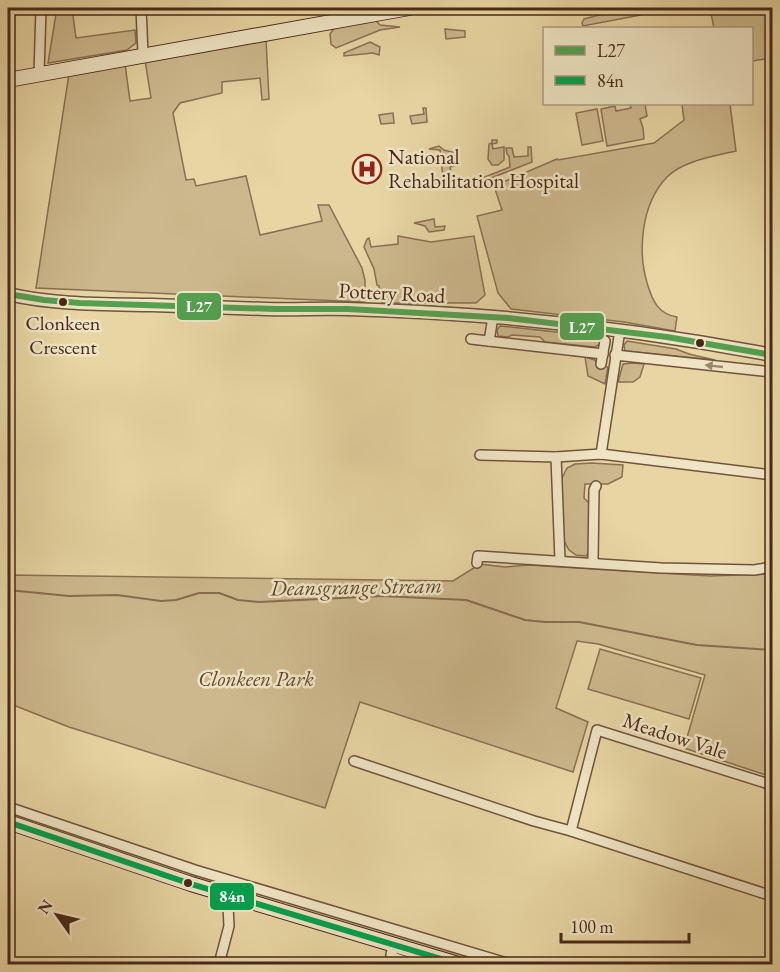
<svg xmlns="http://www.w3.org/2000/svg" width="780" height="972" viewBox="0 0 780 972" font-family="'EB Garamond',serif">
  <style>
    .green { fill: #ccb88c; stroke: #8a7052; stroke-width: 1.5 }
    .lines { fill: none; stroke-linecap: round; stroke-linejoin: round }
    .stream { stroke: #876d50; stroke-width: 2 }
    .minor-casing { stroke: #70543c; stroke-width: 12 }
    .tertiary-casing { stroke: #70543c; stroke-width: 15 }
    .secondary-casing { stroke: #482919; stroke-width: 16 }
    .minor { stroke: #efe4c3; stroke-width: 9 }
    .tertiary { stroke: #efe4c3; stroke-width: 12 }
    .secondary { stroke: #efe4c3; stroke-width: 14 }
    .bus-1-casing { stroke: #efe4c3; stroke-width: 10 }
    .bus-2-casing { stroke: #efe4c3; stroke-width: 10 }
    .bus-1 { stroke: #54a04f; stroke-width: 6 }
    .bus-2 { stroke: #04a04e; stroke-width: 6 }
    .oneway { fill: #9c866e }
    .bus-dot { fill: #482919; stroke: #efe4c3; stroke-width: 2 }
    .labels { text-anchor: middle; stroke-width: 5; stroke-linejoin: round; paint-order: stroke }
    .bus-label { font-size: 20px; fill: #482919; stroke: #efe4c3 }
    .poi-label { font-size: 21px; fill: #482919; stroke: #efe4c3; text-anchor: start }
    .street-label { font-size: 21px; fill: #482919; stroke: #efe4c3 }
    .park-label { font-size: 21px; font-style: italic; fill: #624630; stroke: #efe4c3 }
    .water-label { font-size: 22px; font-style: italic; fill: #624630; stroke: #efe4c3 }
    .line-badge { stroke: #efe4c3; stroke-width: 2 }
    .badge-label { font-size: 16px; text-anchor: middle; font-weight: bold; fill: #fff }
  </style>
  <rect width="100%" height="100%" fill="#e7d5a3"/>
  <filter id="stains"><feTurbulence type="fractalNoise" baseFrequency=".00333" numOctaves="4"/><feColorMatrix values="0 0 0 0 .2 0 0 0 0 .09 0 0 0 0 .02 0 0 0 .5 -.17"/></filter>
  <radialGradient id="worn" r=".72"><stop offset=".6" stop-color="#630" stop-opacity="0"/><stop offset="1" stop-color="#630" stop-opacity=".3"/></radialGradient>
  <!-- green -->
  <g class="green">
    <polygon points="57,8 72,8 76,38 135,30 136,43 127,50 48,63"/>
    <polygon points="610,8 634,8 641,15 583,26 582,23 584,19 603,14"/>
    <polygon points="717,8 772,8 772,58 752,61 752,28 714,28 710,9"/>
    <polygon points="374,19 380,25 400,27 380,30 336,48 331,44 330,34 335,27"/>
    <polygon points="445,29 465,31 465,37 446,39"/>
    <polygon points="266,39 269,99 262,100 260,78 222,82 222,93 180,103 173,113 186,180 194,179 196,186 246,176 260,235 322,221 318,205 329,205 362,268 365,280 365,300 363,302 36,288 69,74 125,64 130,101 151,98 145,60"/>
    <polygon points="370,42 380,47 379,55 373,53 344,56 344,53"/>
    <polygon points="630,104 645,104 647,116 640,119 643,128 644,139 607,146 601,109 615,106 616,111 631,108"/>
    <path d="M682 104H730L736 151C715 156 682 161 667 177 641 204 637 252 648 286 653 302 659 314 677 317L675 331 624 322 511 309 498 293 477 216 502 210 494 186 557 159 558 160 654 143 684 120Z"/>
    <polygon points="423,108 426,108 427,122 412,124 410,116 424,114"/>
    <polygon points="597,109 603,141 582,145 576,113"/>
    <polygon points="393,113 394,123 381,124 379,115"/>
    <polygon points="492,140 497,140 497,143 492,144 493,149 504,147 504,160 498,165 492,165 488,159 489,144 492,143"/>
    <polygon points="439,146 444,150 456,153 459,165 450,167 453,182 462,180 458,187 447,189 445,182 425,185 428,183 428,180 443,178 440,150 429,149"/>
    <polygon points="528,147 531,147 532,162 481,182 480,179 510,167 509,156 507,154 506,148 512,148 514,157 528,156"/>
    <polygon points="434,219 435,227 445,226 444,230 429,232 425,226 414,223"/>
    <polygon points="398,236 431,242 474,236 485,295 476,303 382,303 379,286 377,285 374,269 364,247 367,239 369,238 371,247 398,244"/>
    <polygon points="500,326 602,337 600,344 595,347 545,342 540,337 512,335 508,337 498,336 497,330"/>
    <polygon points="627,341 676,349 689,354 715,360 625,351 624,345"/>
    <polygon points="585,357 595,360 597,365 608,367 605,384 588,376"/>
    <polygon points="632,363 644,364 640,377 633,382 618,382 623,364"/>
    <polygon points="592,463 623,465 622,477 608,484 585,484 584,498 589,503 589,552 586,556 576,555 569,550 563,539 561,480 567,468 575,464"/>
    <polygon points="480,564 505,567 529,565 710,576 772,574 772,777 684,748 705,675 598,644 577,641 556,708 588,722 573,772 360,702 325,808 69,727 8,703 8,575 453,581"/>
    <polygon points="600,649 701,678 689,719 588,689"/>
    <polygon points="8,811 192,874 191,878 8,817"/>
    <polygon points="196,874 495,964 480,964 195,879"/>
  </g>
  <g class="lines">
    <!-- stream -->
    <polyline class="stream" points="8,590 69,596 117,595 161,601 176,600 199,593 219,593 238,600 259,602 382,596 466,600 525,620 545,622 579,622 697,645 772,650"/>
    <!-- minor casing -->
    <g class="minor-casing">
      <g id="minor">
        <polyline points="141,8 143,54"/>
        <polyline points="39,74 41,8"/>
        <polyline points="471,339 603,354"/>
        <polyline points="489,341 493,317"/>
        <polyline points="615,355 772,372"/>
        <polyline points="601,364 605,341"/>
        <polyline points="601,454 620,330"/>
        <polyline points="480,455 556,457 601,454 772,475"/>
        <polyline points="556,457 560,560"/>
        <polyline points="593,562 594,490 596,486"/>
        <polyline points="477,563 478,556 661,568 754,570 772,567"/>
        <polyline points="354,761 534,821 571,831 772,896"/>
        <polyline points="8,807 195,870 510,964"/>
        <polyline points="571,831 597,730 772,785"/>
        <polyline points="393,945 391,955 396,958 414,964"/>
        <polyline points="219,964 229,926 228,906 231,897"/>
      </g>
    </g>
    <!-- tertiary casing -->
    <g class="tertiary-casing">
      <path id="tertiary" d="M8 294C55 305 104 304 152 305 190 306 228 308 266 309 293 310 321 308 348 309 490 313 633 328 772 355"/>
    </g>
    <!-- secondary casing -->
    <g class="secondary-casing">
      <g id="secondary">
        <polyline points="8,80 409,8"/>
        <polyline points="8,822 191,884 458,964"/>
      </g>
    </g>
    <!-- minor -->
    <use href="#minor" class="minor"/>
    <!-- tertiary -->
    <use href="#tertiary" class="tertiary"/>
    <!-- secondary -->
    <use href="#secondary" class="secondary"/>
    <!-- bus-1 casing -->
    <g class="bus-1-casing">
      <polyline id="bus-1" points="8,294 44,300 80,303 276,309 348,309 508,318 667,337 772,355"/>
    </g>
    <!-- bus-2 casing -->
    <g class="bus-2-casing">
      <polyline id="bus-2" points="8,822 191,884 458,964"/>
    </g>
    <!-- bus-1 -->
    <use href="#bus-1" class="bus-1"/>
    <!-- bus-2 -->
    <use href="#bus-2" class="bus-2"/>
  </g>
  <!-- one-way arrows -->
  <defs><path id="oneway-solid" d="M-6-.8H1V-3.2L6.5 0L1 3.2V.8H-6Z" transform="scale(1.5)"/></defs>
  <use class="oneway" href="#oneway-solid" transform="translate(714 366) rotate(-174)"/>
  <!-- icons -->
  <defs>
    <g id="hospital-ring" transform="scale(1.5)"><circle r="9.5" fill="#efe4c3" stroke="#8f2418" stroke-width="1.5"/><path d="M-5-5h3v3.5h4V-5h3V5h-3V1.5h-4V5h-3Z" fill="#8f2418"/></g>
  </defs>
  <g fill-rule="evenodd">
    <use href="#hospital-ring" x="367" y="169"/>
  </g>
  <!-- markers -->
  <g class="bus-dot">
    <circle cx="63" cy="302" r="5"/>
    <circle cx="700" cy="343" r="5"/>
    <circle cx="188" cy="883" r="5"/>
  </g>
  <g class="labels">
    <!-- bus labels -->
    <g class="bus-label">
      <text x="63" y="330">Clonkeen<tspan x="63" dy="24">Crescent</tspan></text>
    </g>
    <!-- poi labels -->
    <g class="poi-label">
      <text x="388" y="164">National<tspan x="388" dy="24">Rehabilitation Hospital</tspan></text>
    </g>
    <!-- street labels -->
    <g class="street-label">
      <text transform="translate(392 293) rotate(3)" y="7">Pottery Road</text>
      <text transform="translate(675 736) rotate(18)" y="7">Meadow Vale</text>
    </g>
    <!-- park labels -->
    <g class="park-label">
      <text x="256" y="686">Clonkeen Park</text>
    </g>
    <!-- water labels -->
    <g class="water-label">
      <text transform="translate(356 586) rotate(-1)" y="8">Deansgrange Stream</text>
    </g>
  </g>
  <g class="line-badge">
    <rect x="176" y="292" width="46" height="29" rx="6" fill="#54a04f"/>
    <rect x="559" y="312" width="46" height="29" rx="6" fill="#54a04f"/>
    <rect x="209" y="882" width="46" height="29" rx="6" fill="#04a04e"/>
  </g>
  <g class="badge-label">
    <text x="199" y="312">L27</text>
    <text x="582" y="333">L27</text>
    <text x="232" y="902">84n</text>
  </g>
  <!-- margin -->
  <rect width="780" height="972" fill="none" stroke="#e7d5a3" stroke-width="30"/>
  <rect x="9" y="9" width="762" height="954" fill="none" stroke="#482919" stroke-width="3"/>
  <rect x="15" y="15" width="750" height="942" fill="none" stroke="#482919" stroke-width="1.5"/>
  <!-- legend -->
  <rect x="543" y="27" width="210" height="78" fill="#efe4c3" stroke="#ac997f" stroke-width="1.5"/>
  <rect x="555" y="46" width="30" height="9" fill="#54a04f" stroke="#ac997f" stroke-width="1.5"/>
  <text x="597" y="57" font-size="18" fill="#482919">L27</text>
  <rect x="555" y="76" width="30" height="9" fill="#04a04e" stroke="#ac997f" stroke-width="1.5"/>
  <text x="597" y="87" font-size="18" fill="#482919">84n</text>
  <!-- north arrow -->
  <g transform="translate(57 915) rotate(304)" stroke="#efe4c3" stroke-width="4.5" paint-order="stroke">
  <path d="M0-4.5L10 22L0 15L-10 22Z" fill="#482919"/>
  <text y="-9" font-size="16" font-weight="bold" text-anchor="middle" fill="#482919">N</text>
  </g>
  <!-- scale -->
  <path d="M561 933v9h128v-9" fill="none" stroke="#482919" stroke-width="3"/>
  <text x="570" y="933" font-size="18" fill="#482919" stroke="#efe4c3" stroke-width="4.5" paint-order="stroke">100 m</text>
  <rect width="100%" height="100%" filter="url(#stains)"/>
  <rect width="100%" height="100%" fill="url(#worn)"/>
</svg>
